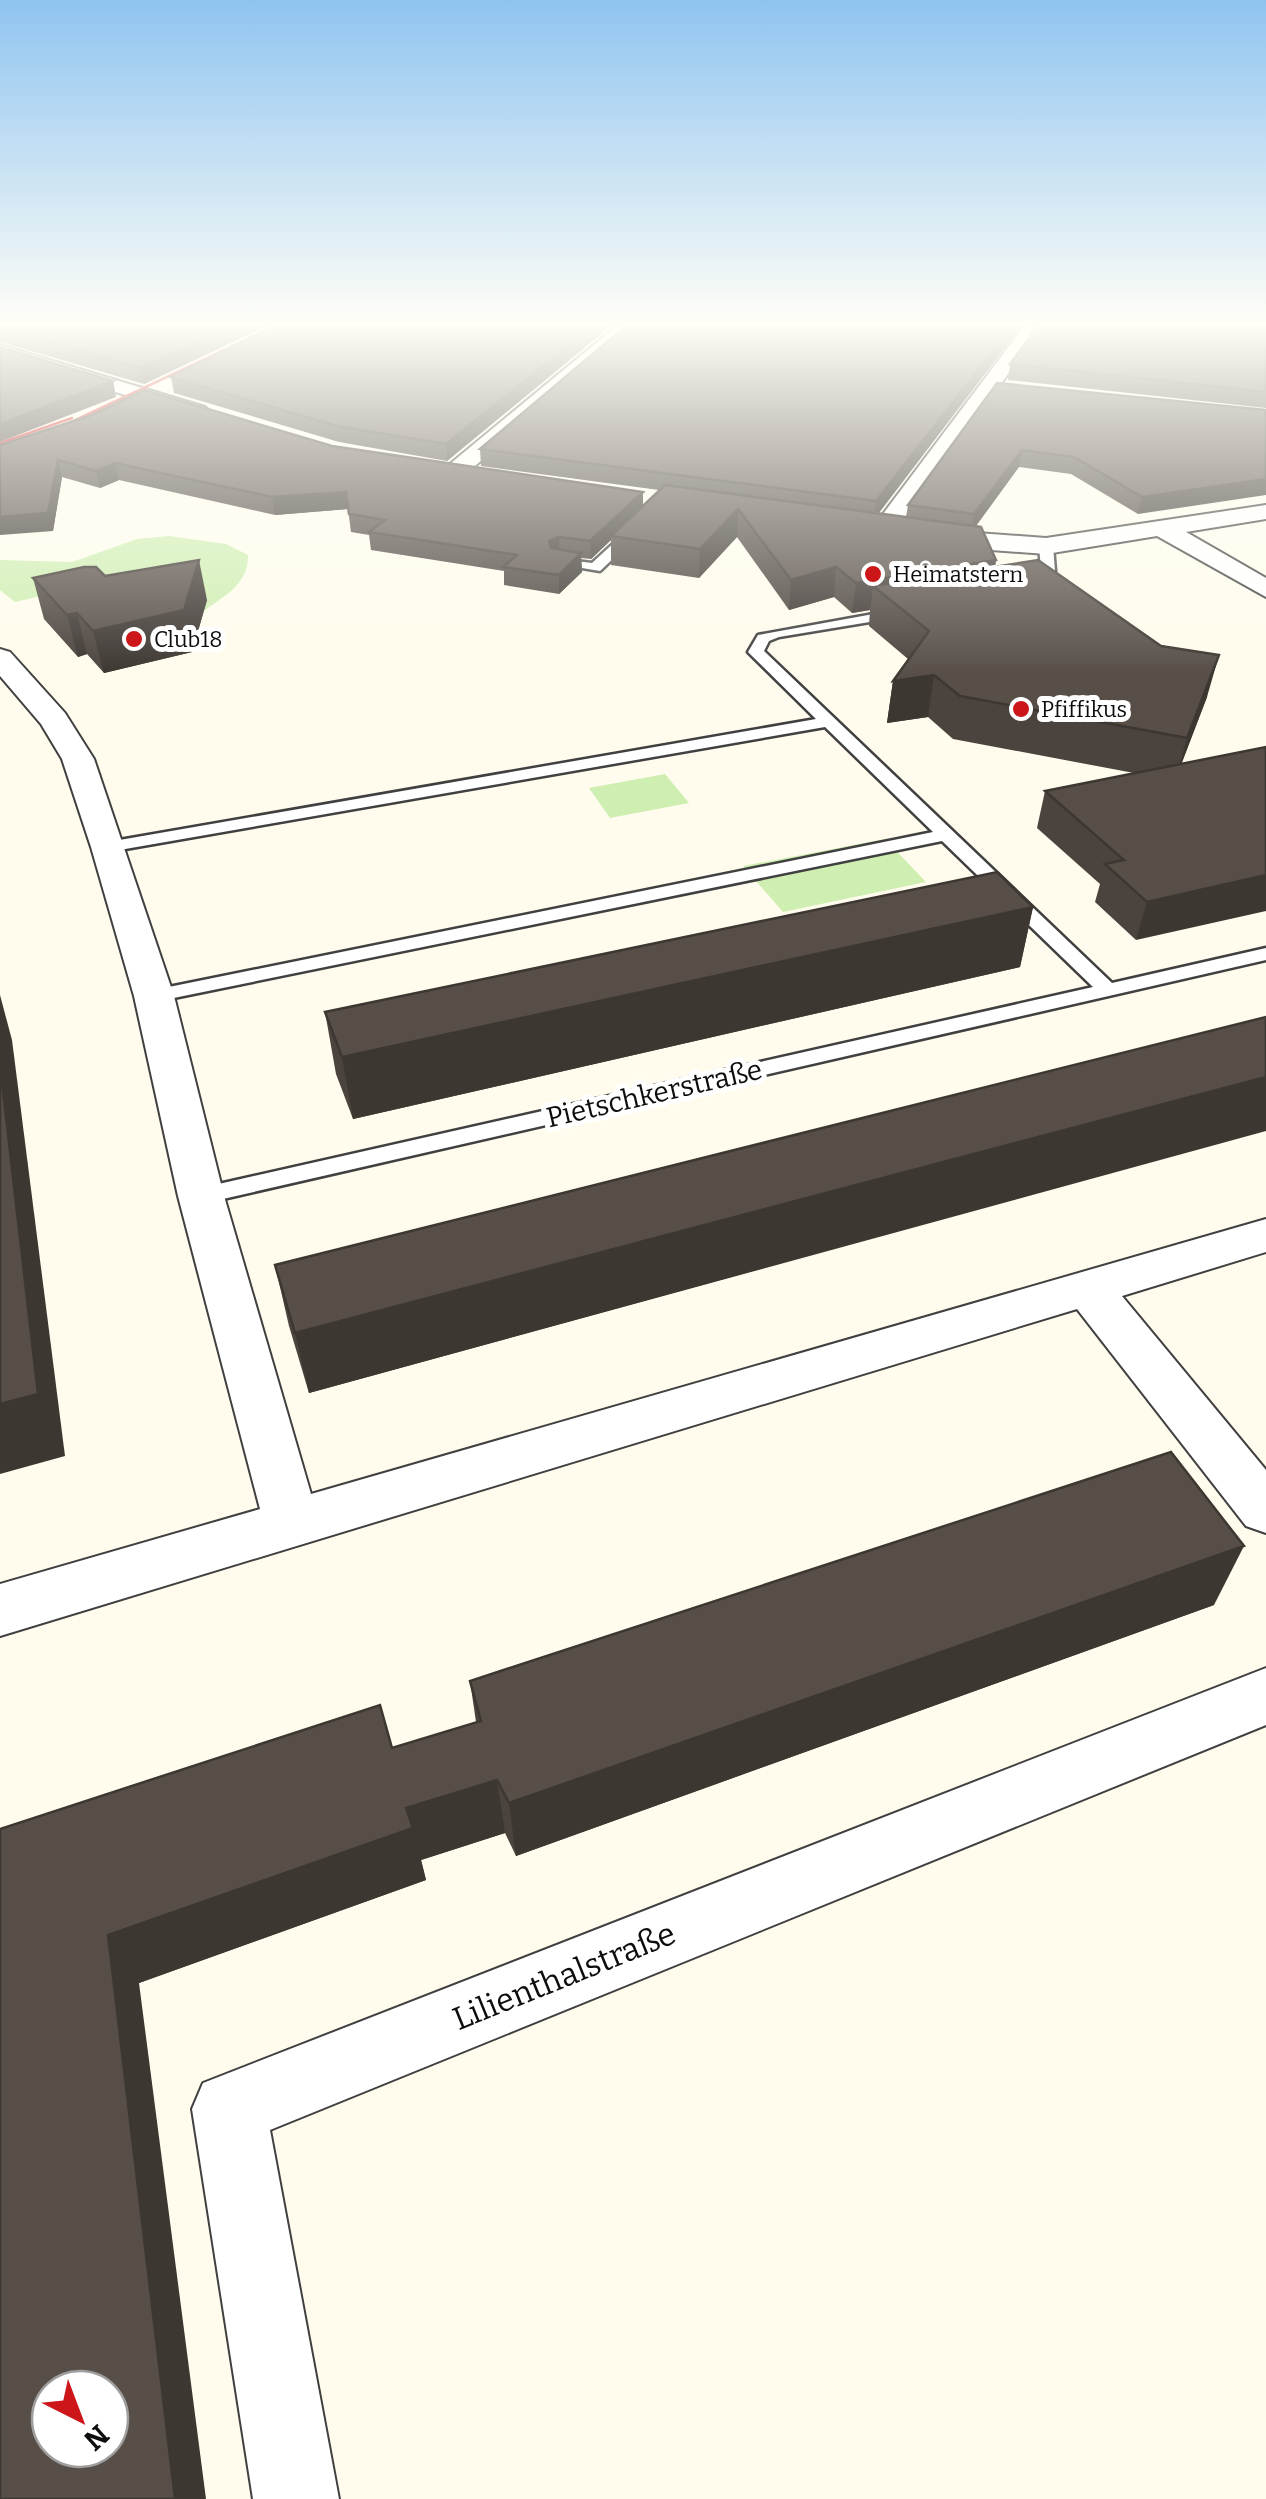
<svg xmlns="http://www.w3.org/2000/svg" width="1266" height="2499" viewBox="0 0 1266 2499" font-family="Bitter,serif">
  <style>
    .green { fill: #cfeeb2 }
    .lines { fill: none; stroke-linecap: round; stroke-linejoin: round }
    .lane-casing { stroke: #404040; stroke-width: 5 }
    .street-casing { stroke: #404040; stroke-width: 4 }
    .lane { fill: #fff; fill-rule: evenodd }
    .street { fill: #fff; fill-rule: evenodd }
    .tram { stroke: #cc1619; stroke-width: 2.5 }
    .wall { fill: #4b433e }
    .shaded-wall { fill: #3d3732 }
    .building { fill: #574e48; stroke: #3d3732; stroke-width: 2.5; fill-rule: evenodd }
    .poi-dot { fill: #cc1619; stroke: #fff; stroke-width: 4 }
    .labels { text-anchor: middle; stroke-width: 10; stroke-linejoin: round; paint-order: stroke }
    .far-poi-label { font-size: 22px; fill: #0d0d0d; stroke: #fff; text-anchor: start }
    .street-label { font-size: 28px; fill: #0d0d0d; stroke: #fff }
    .near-street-label { font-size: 32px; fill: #0d0d0d; stroke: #fff }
  </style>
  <rect width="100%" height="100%" fill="#fffced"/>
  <!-- green -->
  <g class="green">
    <path d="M169 536 226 544 248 555C249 584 225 595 204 611L95 584 15 602 0 590V560L72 562 137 539Z"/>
    <polygon points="665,774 689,803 610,818 589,788"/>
    <polygon points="885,839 926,882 783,912 743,866"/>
  </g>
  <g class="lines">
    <!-- lane casing -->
    <g class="lane-casing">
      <g id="lane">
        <polygon points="628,530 640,533 600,571 552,563 559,559 592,563"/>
        <polygon points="1046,542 1053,546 1056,583 1039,595 1029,595 1029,589 1042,581 1039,546"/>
        <polygon points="901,609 906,610 906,616 779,637 769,641 764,651 1112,983 1266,948 1266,960 201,1204 192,1202 189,1196 201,1188 1093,987 942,841 154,1002 144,996 154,990 933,832 825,727 108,852 99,847 108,842 816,719 751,655 748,652 758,635"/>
      </g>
    </g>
    <!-- street casing -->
    <g class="street-casing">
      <g id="street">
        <polygon points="618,325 638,325 461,478 445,478 441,473 445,468"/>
        <polygon points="1025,325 1043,325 892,536 874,536 871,531 874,526"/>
        <polygon points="0,345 205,407 209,411 198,417 191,415 0,357"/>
        <polygon points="1266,505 1266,519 1186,532 1266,578 1266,597 1157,536 1046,554 923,545 910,537 923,529 1046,538"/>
        <polygon points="0,649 10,652 65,713 94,759 174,996 224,1196 311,1494 1266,1219 1266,1252 1122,1296 1266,1470 1266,1533 1246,1526 1077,1309 0,1636 0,1584 260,1509 178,1196 134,996 91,847 62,759 41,724 0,676"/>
        <polygon points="1266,1668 1266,1725 270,2130 339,2499 253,2499 192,2109 203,2083"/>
      </g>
    </g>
    <!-- lane -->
    <use href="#lane" class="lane"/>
    <!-- street -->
    <use href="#street" class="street"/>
    <!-- tram -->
    <g class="tram">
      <polyline points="61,427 277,325"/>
      <polyline points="0,443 72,418"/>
    </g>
  </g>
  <!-- wall -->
  <g class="wall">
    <polygon points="0,325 268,325 144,384 0,342"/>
    <polygon points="612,325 447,461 339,442 174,393 171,377"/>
    <polygon points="627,325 1022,325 879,513 906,517 908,505 997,383 1266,410 1138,514 1071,474 1019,467 976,526 996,560 995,567 1207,697 1181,764 1266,747 1136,940 1095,902 1100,884 1037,828 1045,791 1134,773 953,739 928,717 887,723 893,681 908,659 869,626 870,610 852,613 834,597 789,610 737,537 699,578 611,565 611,540 591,559 581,558 582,572 559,594 504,585 504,571 371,550 369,535 351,532 348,509 275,515 119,480 100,488 62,477 53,531 0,445 332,446 643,492 643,506 659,490 481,466 480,449"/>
    <polygon points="1266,325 1266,408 1008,380 1010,364"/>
    <polygon points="105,576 207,600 192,652 104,673 87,654 78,657 44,619 33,578"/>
    <polygon points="1033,907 1020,967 353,1119 336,1074 325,1012"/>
    <polygon points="782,1263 309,1393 289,1326 275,1265"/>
    <polygon points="1214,1605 516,1856 505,1833 421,1860 426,1880 139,1983 0,1829 392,1748 476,1722 470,1681"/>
  </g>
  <!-- shaded-wall -->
  <g class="shaded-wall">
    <polygon points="235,325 268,325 144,384 140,368"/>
    <polygon points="594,325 612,325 447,461 446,444"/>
    <polygon points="1013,325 1022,325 874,519 876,501"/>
    <polygon points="113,381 116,397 0,442 0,424"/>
    <polygon points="1022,450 1019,467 972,531 974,514"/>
    <polygon points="58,460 62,477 53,531 0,535 0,517"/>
    <polygon points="115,463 119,480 100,488 96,471"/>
    <polygon points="1266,479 1266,495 1138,514 1142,497"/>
    <polygon points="346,492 348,509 275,515 272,497"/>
    <polygon points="643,492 643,510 611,536 611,540 591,559 590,541"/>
    <polygon points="738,509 737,537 699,578 700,549"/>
    <polygon points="559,537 559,555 550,560 549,541"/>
    <polygon points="581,553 582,572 559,594 559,575"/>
    <polygon points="199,560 207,600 192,652 104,673 93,631"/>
    <polygon points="996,560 991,590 873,586 870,610 852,613 856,583"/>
    <polygon points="836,567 834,597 789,610 791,580"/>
    <polygon points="77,613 87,654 78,657 67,615"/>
    <polygon points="1219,655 1207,697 1175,781 1187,738"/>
    <polygon points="934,675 928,717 887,723 893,681"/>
    <polygon points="1266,875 1266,911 1136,940 1147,902"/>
    <polygon points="1033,907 1020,967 353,1119 342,1057"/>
    <polygon points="0,995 12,1040 65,1456 0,1474"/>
    <polygon points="1266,1077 1266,1131 309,1393 295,1333"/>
    <polygon points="1244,1546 1214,1605 516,1856 509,1803"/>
    <polygon points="497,1780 505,1833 421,1860 426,1880 139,1983 206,2499 175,2499 108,1935 406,1808"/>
  </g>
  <!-- building -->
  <g class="building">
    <polygon points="0,325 235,325 140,368 0,327"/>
    <polygon points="277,325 594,325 446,444 337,426 171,377"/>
    <polygon points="627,325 1013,325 876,501 480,449"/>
    <polygon points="1039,325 1266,325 1266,392 1010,364"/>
    <polygon points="0,347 113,381 0,424"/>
    <polygon points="997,383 1266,410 1266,479 1142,497 1074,457 1022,450 974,514 908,505"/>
    <polygon points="144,390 332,446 643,492 590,541 559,537 549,541 551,548 581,553 559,575 503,567 517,555 369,532 385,520 349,514 346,492 272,497 115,463 96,471 58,460 48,513 0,517 0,445 92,415"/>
    <polygon points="665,485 981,527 996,560 856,583 836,567 791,580 738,509 700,549 611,536"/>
    <polygon points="199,560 184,610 93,631 77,613 67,615 33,578 84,567 96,567 105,576"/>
    <polygon points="1038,560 1161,646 1219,655 1187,738 960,696 934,675 893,681 929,631 873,586"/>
    <polygon points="1266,747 1266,875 1147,902 1105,864 1124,860 1045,791"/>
    <polygon points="997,872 1033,907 342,1057 325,1012"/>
    <polygon points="1266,1017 1266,1077 295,1333 275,1265"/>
    <polygon points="0,1065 38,1394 0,1404"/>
    <path d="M1171 1452 1244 1546 509 1803 497 1780 406 1808 413 1828 108 1935 175 2499H0V1829L380 1705 392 1748 481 1721 470 1681ZM50 2389H110V2449H50Z"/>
  </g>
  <!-- sky -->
  <linearGradient id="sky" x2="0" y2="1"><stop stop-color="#8fc4f0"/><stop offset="0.48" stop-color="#fffef7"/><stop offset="1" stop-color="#fffef7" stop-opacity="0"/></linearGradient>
  <rect width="1266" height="675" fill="url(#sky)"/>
  <!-- markers -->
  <g class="poi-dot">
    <circle cx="873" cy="574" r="10"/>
    <circle cx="134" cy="639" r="10"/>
    <circle cx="1021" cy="709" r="10"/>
  </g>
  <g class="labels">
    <!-- far-poi labels -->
    <g class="far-poi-label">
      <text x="893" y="582">Heimatstern</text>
      <text x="154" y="647">Club18</text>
      <text x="1041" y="717">Pfiffikus</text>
    </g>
    <!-- street labels -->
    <g class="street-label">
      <text transform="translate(654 1093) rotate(-13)" y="10">Pietschkerstraße</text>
    </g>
    <!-- near-street labels -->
    <g class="near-street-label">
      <text transform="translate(564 1976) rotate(-22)" y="11">Lilienthalstraße</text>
    </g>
  </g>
  <!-- north arrow -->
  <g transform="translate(80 2419) rotate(138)"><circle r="48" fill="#ffffff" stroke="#9e9e9e" stroke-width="2.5"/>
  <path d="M0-8L18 38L0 25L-18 38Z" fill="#cc1619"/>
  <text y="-15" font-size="28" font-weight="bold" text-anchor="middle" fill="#0d0d0d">N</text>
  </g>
</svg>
